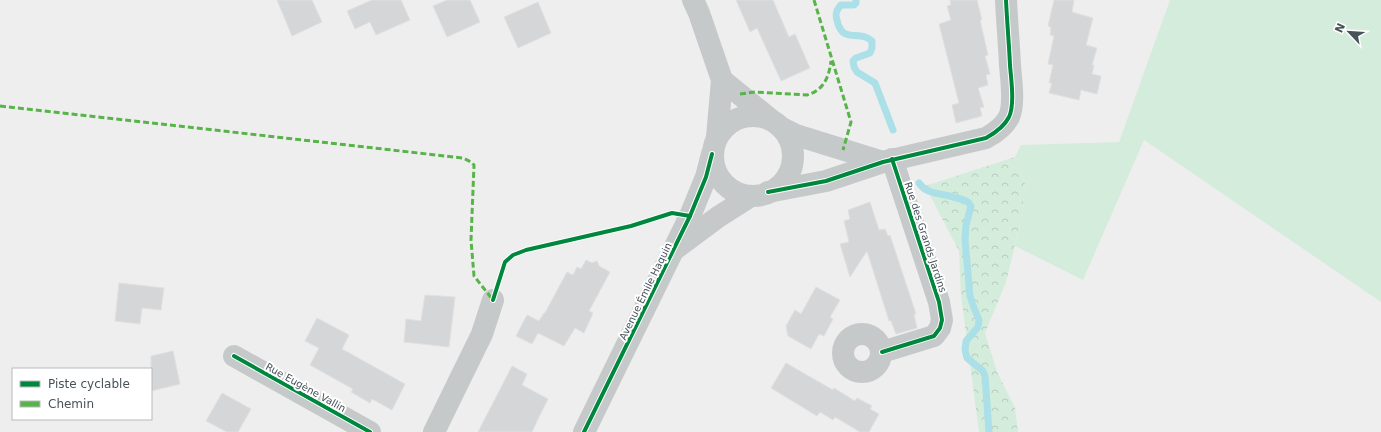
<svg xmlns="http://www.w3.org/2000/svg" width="1381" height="432" viewBox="0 0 1381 432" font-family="'DejaVu Sans',sans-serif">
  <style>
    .grass { fill: #d4ecdb }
    .forest { fill: url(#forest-crowns) }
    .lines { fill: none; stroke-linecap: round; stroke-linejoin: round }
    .stream { stroke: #abe0e8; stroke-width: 7 }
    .building { fill: #d5d6d7; stroke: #e0e0e1 }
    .minor { stroke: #c6c9ca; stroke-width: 22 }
    .quiet { stroke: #57b448; stroke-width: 3; stroke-dasharray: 6 3; stroke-linecap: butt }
    .cycleway-casing { stroke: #fff; stroke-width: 6 }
    .cycleway { stroke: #00873e; stroke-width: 4 }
    .labels { text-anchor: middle; stroke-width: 4; stroke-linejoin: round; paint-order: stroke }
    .street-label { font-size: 10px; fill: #475259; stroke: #fff }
  </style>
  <defs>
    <pattern id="forest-crowns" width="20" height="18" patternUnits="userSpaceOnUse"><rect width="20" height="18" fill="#d4ecdb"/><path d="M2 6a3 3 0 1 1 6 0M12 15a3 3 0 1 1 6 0" fill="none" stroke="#b7ccbe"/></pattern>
  </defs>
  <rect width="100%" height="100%" fill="#efeeee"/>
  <!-- grass -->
  <polygon class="grass" points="1170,0 1381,0 1381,302 1144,140 1083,280 1015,246 1021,220 1025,184 1015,157 1021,145 1119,142"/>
  <!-- forest -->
  <polygon class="forest" points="1015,157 1025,184 1021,220 1006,282 985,333 997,372 1015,408 1018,432 979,432 961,296 959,251 925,186"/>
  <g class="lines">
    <!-- stream -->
    <g class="stream">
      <path d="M856 0V3L854 5H841C836 10 835 14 837 20 842 45 860 29 872 41V48L870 53 856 58 853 61 854 67 857 72 875 83 893 130"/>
      <path d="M919 183C927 195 941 193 953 197 958 198 964 200 968 202L971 206 966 225 965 240 970 296 974 308 979 320 978 327 966 341 965 350 967 358 983 371 985 376 989 432"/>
    </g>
  </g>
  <!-- building -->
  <g class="building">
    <polygon points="277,0 312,0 322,22 292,36"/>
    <polygon points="372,0 401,0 410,20 376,35 370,22 355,29 347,11"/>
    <polygon points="447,0 470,0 480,22 447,37 433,6"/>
    <polygon points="736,0 773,0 789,37 795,34 810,68 781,81 757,28 750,32"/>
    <polygon points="950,0 977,0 982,20 980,20 988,55 985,56 990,74 986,75 988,85 978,88 984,107 980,108 982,116 956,123 952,105 959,103 939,24 951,20 947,6 951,5"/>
    <polygon points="1054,0 1074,0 1072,12 1093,18 1086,45 1097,48 1092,65 1094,65 1092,74 1101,76 1097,94 1081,90 1079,100 1049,93 1052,83 1049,83 1053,65 1048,64 1054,36 1050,35 1051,27 1048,26"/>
    <polygon points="538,2 551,33 518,48 504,17"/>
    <polygon points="870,202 879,230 885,229 888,236 890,235 916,314 914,314 917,328 896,334 891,321 889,321 867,251 850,277 840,244 849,242 844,221 850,219 848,210"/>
    <polygon points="586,260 592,263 597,261 599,266 610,272 589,311 593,313 584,333 575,328 564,346 538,333 532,344 516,336 527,315 539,321 544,313 545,313 567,272 573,275 577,267 581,269"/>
    <polygon points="119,283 164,288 161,310 142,308 140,324 115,321"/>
    <polygon points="816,287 840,300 830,317 833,319 824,336 819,334 811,349 788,336 786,326 795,310 801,314"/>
    <polygon points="425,295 455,297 449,347 404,342 406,319 421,321"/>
    <polygon points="317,318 349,335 342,349 405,384 392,410 372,399 370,403 351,392 353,389 310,365 319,348 305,341"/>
    <polygon points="173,351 180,384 151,391 151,356"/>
    <polygon points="786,363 833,390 834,388 855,401 857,398 872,406 870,409 879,414 869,432 860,432 835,417 833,420 820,412 817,416 771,388"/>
    <polygon points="512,366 527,374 522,385 548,399 538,419 532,432 478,432"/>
    <polygon points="222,393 251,409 238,432 227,432 206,421"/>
  </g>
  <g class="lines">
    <!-- minor -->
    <g class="minor">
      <polyline points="693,0 699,13 722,80 717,137"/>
      <polyline points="722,80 770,119"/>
      <circle cx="753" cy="156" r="40"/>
      <polyline points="782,128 796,135 883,162"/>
      <path d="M768 192 826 181 883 162 986 138C995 133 1004 127 1009 117 1015 104 1011 79 1010 65 1009 43 1007 22 1006 0"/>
      <polyline points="675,249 718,217 751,196"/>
      <circle cx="862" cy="353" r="19"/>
      <polyline points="882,352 934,336 940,328 942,320 939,302 892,159"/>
      <polyline points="234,356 370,432"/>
      <polyline points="434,432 482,334 493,300"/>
      <polyline points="584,432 690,216 706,177 712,154"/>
    </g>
    <!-- quiet -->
    <g class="quiet">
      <polyline points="814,0 851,122 843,150"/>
      <path d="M740 94 755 92 807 95C824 90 829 77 831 61"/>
      <polyline points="0,106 463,158 471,162 474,165 471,240 474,276 493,300"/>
    </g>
    <!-- cycleway casing -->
    <g class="cycleway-casing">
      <g id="cycleway">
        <path d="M768 192 826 181 883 162 986 138C995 133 1004 127 1009 117 1015 104 1011 79 1010 65 1009 43 1007 22 1006 0"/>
        <polyline points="493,300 505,262 513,255 526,250 631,226 672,213 690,216"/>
        <polyline points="882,352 934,336 940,328 942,320 939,302 892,159"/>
        <polyline points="234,356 370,432"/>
        <polyline points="584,432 690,216 706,177 712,154"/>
      </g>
    </g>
    <!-- cycleway -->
    <use href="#cycleway" class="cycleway"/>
  </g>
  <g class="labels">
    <!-- street labels -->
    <g class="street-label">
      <text transform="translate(926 237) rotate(72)" y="4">Rue des Grands Jardins</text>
      <text transform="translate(645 291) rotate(-64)" y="4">Avenue Émile Haquin</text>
      <text transform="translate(306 387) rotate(29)" y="4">Rue Eugène Vallin</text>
    </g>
  </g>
  <!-- legend -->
  <rect x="12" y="368" width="140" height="52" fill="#ffffff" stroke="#b5babd"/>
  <rect x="20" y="381" width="20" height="6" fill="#00873e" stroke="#b5babd"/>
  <text x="48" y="388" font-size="12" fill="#475259">Piste cyclable</text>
  <rect x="20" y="401" width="20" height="6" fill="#57b448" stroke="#b5babd"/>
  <text x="48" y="408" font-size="12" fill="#475259">Chemin</text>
  <!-- north arrow -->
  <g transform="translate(1349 32) rotate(295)" stroke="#ffffff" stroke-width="3" paint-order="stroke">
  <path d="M0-3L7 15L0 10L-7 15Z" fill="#475259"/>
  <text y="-6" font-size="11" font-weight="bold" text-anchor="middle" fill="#475259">N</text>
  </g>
</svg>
